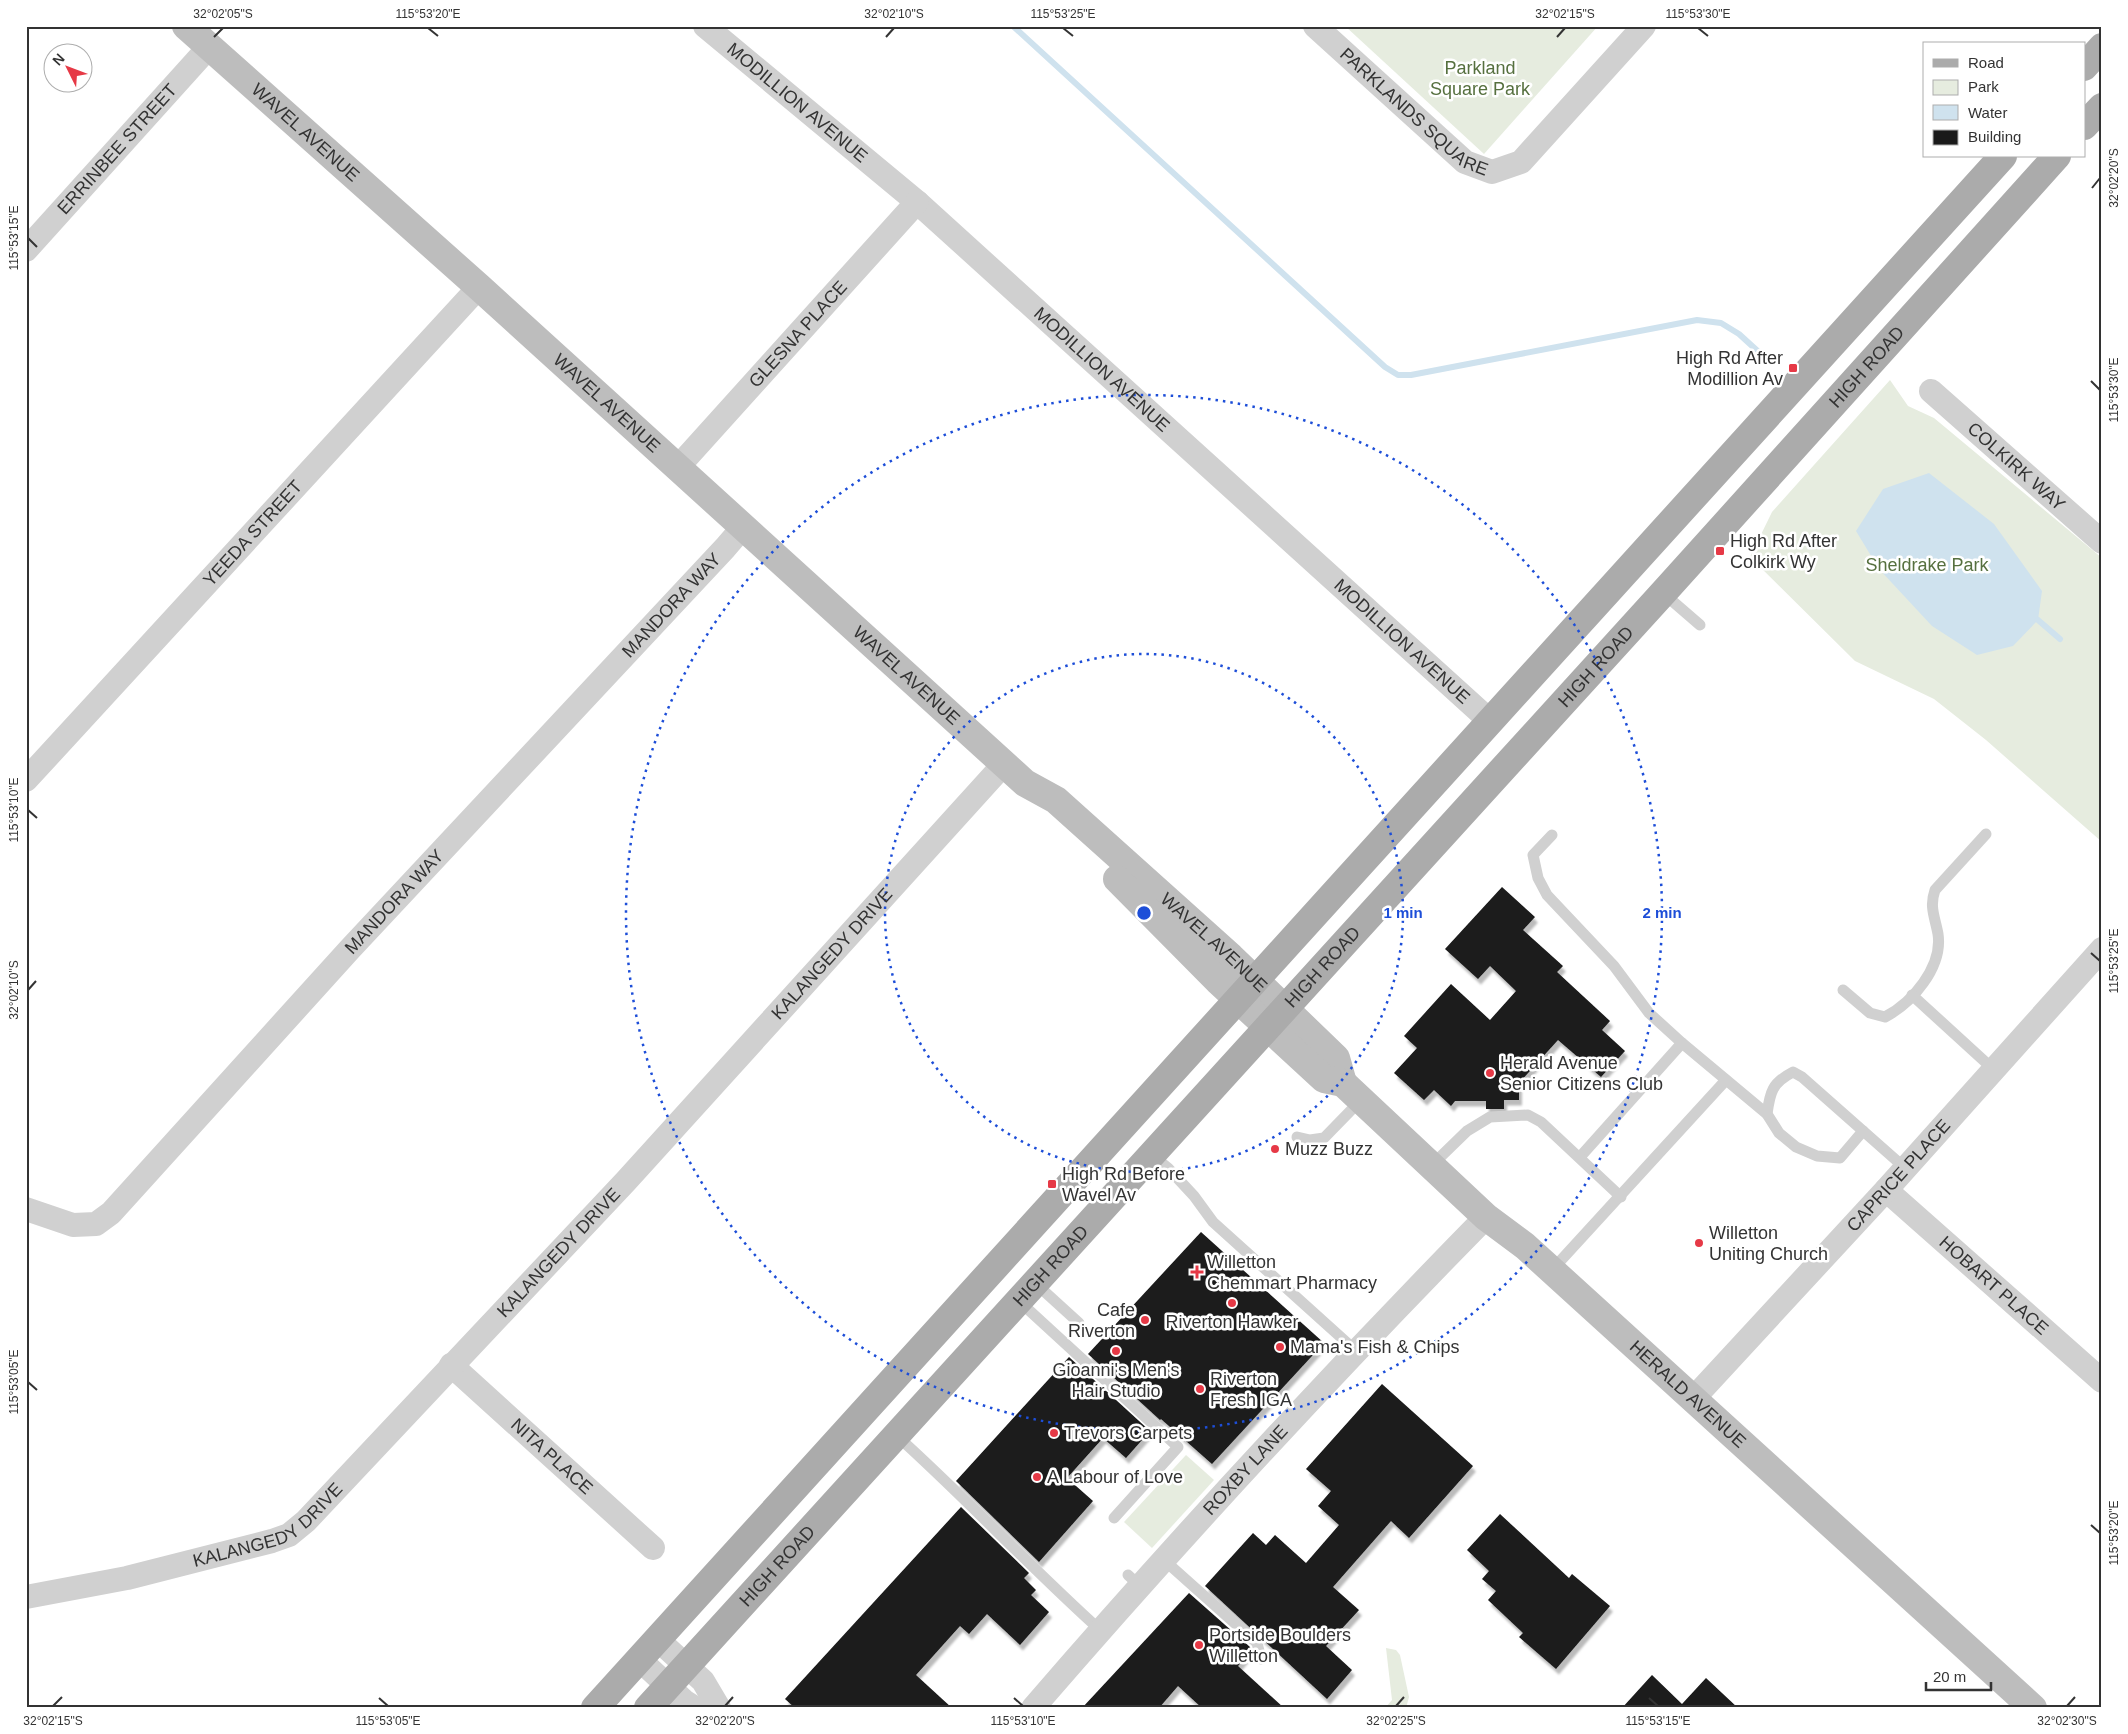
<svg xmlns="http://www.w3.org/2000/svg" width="2128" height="1734" viewBox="0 0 2128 1734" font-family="Arial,sans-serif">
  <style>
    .green { fill: #e6ecdf }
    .water { fill: #cfe2ee }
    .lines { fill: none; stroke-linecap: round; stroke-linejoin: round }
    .stream { stroke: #cfe2ee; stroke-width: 6 }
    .building { fill: #1a1a1a; filter: url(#shadow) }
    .lane { stroke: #d0d0d0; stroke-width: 11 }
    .street { stroke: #d0d0d0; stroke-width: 24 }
    .secondary { stroke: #bdbdbd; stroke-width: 28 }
    .primary { stroke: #ababab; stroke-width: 28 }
    .ticks { fill: none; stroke: #333; stroke-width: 2 }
    .ring { fill: none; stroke: #1d4ed8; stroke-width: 2.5; stroke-dasharray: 2.5 5 }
    .poi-dot { fill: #e63946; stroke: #fff; stroke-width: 2 }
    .labels { text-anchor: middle; stroke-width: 5; stroke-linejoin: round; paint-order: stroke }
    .park-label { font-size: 18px; fill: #56703f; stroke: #fff }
    .street-label { font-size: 18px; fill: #333; stroke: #fff }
    .poi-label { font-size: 18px; fill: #333; stroke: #fff; text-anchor: start }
    .centre { fill: #1d4ed8; stroke: #fff; stroke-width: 2.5 }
    .ring-label { font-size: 15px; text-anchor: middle; font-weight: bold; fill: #1d4ed8; stroke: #fff; stroke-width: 5; stroke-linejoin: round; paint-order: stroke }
    .neatline { fill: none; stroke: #333; stroke-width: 2 }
    .ticks-label { font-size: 12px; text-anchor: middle; fill: #333 }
  </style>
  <defs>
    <filter id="shadow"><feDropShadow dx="3" dy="5.5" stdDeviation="1" flood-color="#0004"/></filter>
  </defs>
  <rect width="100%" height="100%" fill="#fff"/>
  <!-- green -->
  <g class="green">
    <polygon points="1345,26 1598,26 1484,154"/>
    <polygon points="1890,380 1908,406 1934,418 2102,558 2102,842 1986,740 1934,699 1855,661 1750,557 1772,512"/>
    <polygon points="1186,1455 1214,1480 1152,1548 1124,1522"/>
    <polygon points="1386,1648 1396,1650 1400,1655 1409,1697 1406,1708 1385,1708 1392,1700"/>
  </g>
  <!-- water -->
  <polygon class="water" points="1929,473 1994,524 2042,591 2038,620 2013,646 1977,655 1932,626 1879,569 1856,531 1883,489"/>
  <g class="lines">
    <!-- stream -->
    <g class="stream">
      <polyline points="1013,26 1385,367 1398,375 1411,375 1697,320 1721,323 1739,334 1762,355"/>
      <polyline points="2038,620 2060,639"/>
    </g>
  </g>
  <!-- building -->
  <g class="building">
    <polygon points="1502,887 1535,917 1523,930 1563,966 1557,972 1610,1021 1602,1030 1625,1051 1601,1077 1558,1040 1519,1083 1519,1100 1504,1100 1504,1109 1486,1109 1486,1101 1455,1101 1451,1106 1434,1090 1424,1100 1394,1073 1417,1048 1404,1036 1451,984 1490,1020 1516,991 1490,966 1478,979 1445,949"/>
    <polygon points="1201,1232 1324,1343 1212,1464 1161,1419 1160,1420 1088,1354"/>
    <polygon points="1069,1357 1150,1431 1126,1458 1103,1438 1067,1478 1093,1501 1039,1562 956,1481"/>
    <polygon points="1382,1384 1473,1466 1409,1538 1391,1521 1333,1587 1359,1610 1326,1646 1352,1670 1327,1699 1205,1586 1253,1533 1266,1545 1275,1535 1306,1563 1339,1525 1318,1506 1331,1491 1306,1469"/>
    <polygon points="961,1507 1029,1573 1024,1578 1036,1590 1031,1595 1049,1612 1020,1645 987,1614 969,1634 960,1626 916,1675 952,1708 795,1708 785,1699"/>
    <polygon points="1500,1514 1569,1578 1572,1574 1610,1606 1556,1669 1519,1637 1523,1633 1488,1600 1496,1591 1482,1579 1489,1571 1467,1550"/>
    <polygon points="1189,1593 1250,1647 1251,1651 1238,1666 1284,1708 1202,1708 1178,1686 1159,1708 1082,1708"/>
    <polygon points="1652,1675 1682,1704 1706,1678 1738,1708 1622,1708"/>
  </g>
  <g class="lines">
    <!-- lane -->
    <g class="lane">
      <polyline points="1663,593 1700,625"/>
      <polyline points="1552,835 1533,855 1538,878 1547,895 1614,966 1649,1013 1682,1043 1767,1114 1779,1133 1796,1147 1817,1156 1840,1158 1863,1131"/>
      <path d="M1843 990 1870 1013 1885 1017C1912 1003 1943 967 1938 934 1935 917 1929 907 1935 890L1986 834"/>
      <polyline points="1912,995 1993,1069"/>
      <path d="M1767 1114C1770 1092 1772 1083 1793 1072L1802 1077 1905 1168"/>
      <polyline points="1297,1137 1310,1140 1324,1138 1361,1100"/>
      <polyline points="1152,1155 1168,1168 1194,1196 1213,1222 1355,1350"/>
      <polyline points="1580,1157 1682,1043"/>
      <polyline points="1431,1166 1467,1131 1490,1117 1528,1115 1541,1122 1621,1197"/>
      <polyline points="1552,1270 1726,1080"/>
      <polyline points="1034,1282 1079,1323"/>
      <polyline points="1019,1301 1178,1447 1114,1518"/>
      <path d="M896 1435C966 1498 1030 1567 1100 1630"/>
      <polyline points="1164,1560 1257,1643 1261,1659"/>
      <polyline points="1128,1575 1140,1586"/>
    </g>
    <!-- street -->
    <g class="street">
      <path id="s1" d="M705 26 917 202 1490 721"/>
      <path id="s2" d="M1315 26 1465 162 1492 172 1521 162 1644 26"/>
      <path id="s3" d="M26 250 209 47"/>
      <path id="s4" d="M1931 391 2102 542"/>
      <path id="s5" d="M678 467 917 202"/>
      <path id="s6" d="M26 780 479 287"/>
      <path id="s7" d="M1886 1190 2102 1381"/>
      <path id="s8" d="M26 1209 73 1225 96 1224 111 1213 350 949 725 548 743 527"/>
      <path id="s9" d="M451 1365 653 1548"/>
      <path id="s10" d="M1692 1400 1886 1190 2102 949"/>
      <path id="s11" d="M26 1597 127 1578 272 1541 289 1535 306 1521 626 1181 1004 764"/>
      <polyline points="657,1639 703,1681 719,1708"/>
      <polyline points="639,1659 684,1701 695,1708"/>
      <path id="s12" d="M1033 1708C1179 1539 1330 1376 1486 1217"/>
    </g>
    <!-- secondary -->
    <g class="secondary">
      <path id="s13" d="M186 26 479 287 1025 783 1056 800 1231 957 1336 1058 1343 1083"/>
      <path id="s14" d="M1117 879 1218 981 1324 1079 1343 1083 1486 1217 1525 1246 2033 1708"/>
    </g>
    <!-- primary -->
    <g class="primary">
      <polyline points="2084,67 2102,47"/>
      <polyline points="2084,126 2102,107"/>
      <polyline points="595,1708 2003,156"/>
      <path id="s15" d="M648 1708 1663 593 2057 156"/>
    </g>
  </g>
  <!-- ticks -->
  <path class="ticks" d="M428 28 438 36M1063 28 1073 36M1698 28 1708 36M214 37 223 28M886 37 894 28M1557 37 1565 28M2092 188 2100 178M28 238 37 247M2091 381 2100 390M28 810 37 818M2091 953 2100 961M28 990 36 981M28 1382 37 1390M2091 1525 2100 1533M379 1698 388 1706M1014 1698 1023 1706M1649 1698 1658 1706M53 1706 62 1697M725 1706 733 1697M1396 1706 1404 1697M2067 1706 2075 1697"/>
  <!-- distance rings -->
  <g class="ring">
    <circle cx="1144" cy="913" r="259"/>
    <circle cx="1144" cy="913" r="518"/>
  </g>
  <!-- markers -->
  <g class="poi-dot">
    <rect x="1788" y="363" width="10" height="10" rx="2.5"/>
    <rect x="1715" y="546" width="10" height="10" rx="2.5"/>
    <circle cx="1490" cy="1073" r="5"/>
    <circle cx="1275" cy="1149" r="5"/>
    <rect x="1047" y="1179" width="10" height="10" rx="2.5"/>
    <circle cx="1699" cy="1243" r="5"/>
    <path d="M1194.5 1264.5h5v5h5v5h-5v5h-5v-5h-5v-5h5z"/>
    <circle cx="1232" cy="1303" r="5"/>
    <circle cx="1145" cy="1320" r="5"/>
    <circle cx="1280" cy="1347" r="5"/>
    <circle cx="1116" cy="1351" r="5"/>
    <circle cx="1200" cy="1389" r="5"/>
    <circle cx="1054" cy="1433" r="5"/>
    <circle cx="1037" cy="1477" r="5"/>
    <circle cx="1199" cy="1645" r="5"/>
  </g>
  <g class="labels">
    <!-- park labels -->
    <g class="park-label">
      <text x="1480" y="74">Parkland<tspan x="1480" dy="21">Square Park</tspan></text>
      <text x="1927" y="571">Sheldrake Park</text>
    </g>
    <!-- street labels -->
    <g class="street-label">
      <text dy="6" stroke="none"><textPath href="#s1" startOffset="120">MODILLION AVENUE</textPath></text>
      <text dy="6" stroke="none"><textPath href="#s2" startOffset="132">PARKLANDS SQUARE</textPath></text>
      <text dy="6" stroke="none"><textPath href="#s13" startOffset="160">WAVEL AVENUE</textPath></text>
      <text dy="6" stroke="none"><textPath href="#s3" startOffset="136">ERRINBEE STREET</textPath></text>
      <text dy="6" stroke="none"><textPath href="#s5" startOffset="179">GLESNA PLACE</textPath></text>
      <text dy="6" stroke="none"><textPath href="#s15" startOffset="1812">HIGH ROAD</textPath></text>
      <text dy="6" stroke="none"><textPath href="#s1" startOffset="525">MODILLION AVENUE</textPath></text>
      <text dy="6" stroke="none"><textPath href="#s13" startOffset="565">WAVEL AVENUE</textPath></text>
      <text dy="6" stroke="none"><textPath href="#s4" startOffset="114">COLKIRK WAY</textPath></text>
      <text dy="6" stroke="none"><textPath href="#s6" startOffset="335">YEEDA STREET</textPath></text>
      <text dy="6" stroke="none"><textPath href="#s8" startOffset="918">MANDORA WAY</textPath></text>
      <text dy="6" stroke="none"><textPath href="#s1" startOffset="930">MODILLION AVENUE</textPath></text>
      <text dy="6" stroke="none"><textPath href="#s15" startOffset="1408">HIGH ROAD</textPath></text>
      <text dy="6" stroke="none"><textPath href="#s13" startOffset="970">WAVEL AVENUE</textPath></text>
      <text dy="6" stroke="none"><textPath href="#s8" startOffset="512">MANDORA WAY</textPath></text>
      <text dy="6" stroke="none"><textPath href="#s13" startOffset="1378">WAVEL AVENUE</textPath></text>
      <text dy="6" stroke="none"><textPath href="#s11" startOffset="1066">KALANGEDY DRIVE</textPath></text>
      <text dy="6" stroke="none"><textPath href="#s15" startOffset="1002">HIGH ROAD</textPath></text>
      <text dy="6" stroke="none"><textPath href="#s10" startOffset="305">CAPRICE PLACE</textPath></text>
      <text dy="6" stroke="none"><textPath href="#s11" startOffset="661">KALANGEDY DRIVE</textPath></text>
      <text dy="6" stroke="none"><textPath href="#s15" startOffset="598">HIGH ROAD</textPath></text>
      <text dy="6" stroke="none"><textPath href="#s7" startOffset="144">HOBART PLACE</textPath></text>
      <text dy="6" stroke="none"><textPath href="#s14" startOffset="772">HERALD AVENUE</textPath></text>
      <text dy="6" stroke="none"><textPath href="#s9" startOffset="136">NITA PLACE</textPath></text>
      <text dy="6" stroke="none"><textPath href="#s12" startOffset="319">ROXBY LANE</textPath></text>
      <text dy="6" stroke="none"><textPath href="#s11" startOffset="256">KALANGEDY DRIVE</textPath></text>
      <text dy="6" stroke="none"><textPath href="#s15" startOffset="192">HIGH ROAD</textPath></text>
    </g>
    <!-- poi labels -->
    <g class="poi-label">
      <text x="1783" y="364" text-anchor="end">High Rd After<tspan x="1783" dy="21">Modillion Av</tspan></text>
      <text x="1730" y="547">High Rd After<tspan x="1730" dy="21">Colkirk Wy</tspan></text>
      <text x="1500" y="1069">Herald Avenue<tspan x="1500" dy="21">Senior Citizens Club</tspan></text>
      <text x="1285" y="1155">Muzz Buzz</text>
      <text x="1062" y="1180">High Rd Before<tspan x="1062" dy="21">Wavel Av</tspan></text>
      <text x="1709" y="1239">Willetton<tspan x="1709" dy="21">Uniting Church</tspan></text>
      <text x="1207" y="1268">Willetton<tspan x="1207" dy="21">Chemmart Pharmacy</tspan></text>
      <text x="1135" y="1316" text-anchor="end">Cafe<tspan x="1135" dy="21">Riverton</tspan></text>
      <text x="1232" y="1328" text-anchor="middle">Riverton Hawker</text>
      <text x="1290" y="1353">Mama's Fish &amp; Chips</text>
      <text x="1116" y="1376" text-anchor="middle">Gioanni's Men's<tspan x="1116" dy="21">Hair Studio</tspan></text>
      <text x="1210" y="1385">Riverton<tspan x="1210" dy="21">Fresh IGA</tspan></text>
      <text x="1064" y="1439">Trevors Carpets</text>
      <text x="1047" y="1483">A Labour of Love</text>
      <text x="1209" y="1641">Portside Boulders<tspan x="1209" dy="21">Willetton</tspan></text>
    </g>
  </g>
  <circle cx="1144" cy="913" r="8" class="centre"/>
  <g class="ring-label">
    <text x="1403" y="918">1 min</text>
    <text x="1662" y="918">2 min</text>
  </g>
  <!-- border -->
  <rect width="2128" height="1734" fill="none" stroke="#ffffff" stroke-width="55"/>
  <!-- legend -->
  <rect x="1923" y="42" width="162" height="115" fill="#ffffff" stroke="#adadad"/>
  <rect x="1933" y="59" width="25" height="8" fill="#ababab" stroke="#adadad"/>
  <text x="1968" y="68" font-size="15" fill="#333333">Road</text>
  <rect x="1933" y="80" width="25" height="15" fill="#e6ecdf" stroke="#adadad"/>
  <text x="1968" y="92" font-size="15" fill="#333333">Park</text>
  <rect x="1933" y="105" width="25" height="15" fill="#cfe2ee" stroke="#adadad"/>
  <text x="1968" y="118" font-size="15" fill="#333333">Water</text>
  <rect x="1933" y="130" width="25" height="15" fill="#1a1a1a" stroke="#adadad"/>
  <text x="1968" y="142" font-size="15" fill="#333333">Building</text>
  <!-- north arrow -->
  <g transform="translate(68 68) rotate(312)"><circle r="24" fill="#ffffff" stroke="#adadad"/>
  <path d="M0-4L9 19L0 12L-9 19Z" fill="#e63946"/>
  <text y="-8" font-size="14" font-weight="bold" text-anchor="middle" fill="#333333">N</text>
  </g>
  <!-- scale -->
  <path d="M1926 1682v8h65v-8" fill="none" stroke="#333333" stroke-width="2.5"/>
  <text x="1933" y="1682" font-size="15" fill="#333333" stroke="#ffffff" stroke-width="4" paint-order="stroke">20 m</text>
  <rect x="28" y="28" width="2072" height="1678" class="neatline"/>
  <g class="ticks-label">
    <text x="223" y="18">32°02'05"S</text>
    <text x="428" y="18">115°53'20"E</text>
    <text x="894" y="18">32°02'10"S</text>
    <text x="1063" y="18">115°53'25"E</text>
    <text x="1565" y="18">32°02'15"S</text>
    <text x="1698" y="18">115°53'30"E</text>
    <text transform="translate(2114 178) rotate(-90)" y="4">32°02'20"S</text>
    <text transform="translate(14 238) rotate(-90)" y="4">115°53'15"E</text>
    <text transform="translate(2114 390) rotate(-90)" y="4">115°53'30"E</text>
    <text transform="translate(14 810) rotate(-90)" y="4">115°53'10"E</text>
    <text transform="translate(2114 961) rotate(-90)" y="4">115°53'25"E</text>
    <text transform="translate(14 990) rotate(-90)" y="4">32°02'10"S</text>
    <text transform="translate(14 1382) rotate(-90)" y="4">115°53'05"E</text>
    <text transform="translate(2114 1533) rotate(-90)" y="4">115°53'20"E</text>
    <text x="53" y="1725">32°02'15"S</text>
    <text x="388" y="1725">115°53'05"E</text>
    <text x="725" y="1725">32°02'20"S</text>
    <text x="1023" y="1725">115°53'10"E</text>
    <text x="1396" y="1725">32°02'25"S</text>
    <text x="1658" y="1725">115°53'15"E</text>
    <text x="2067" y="1725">32°02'30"S</text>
  </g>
</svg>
